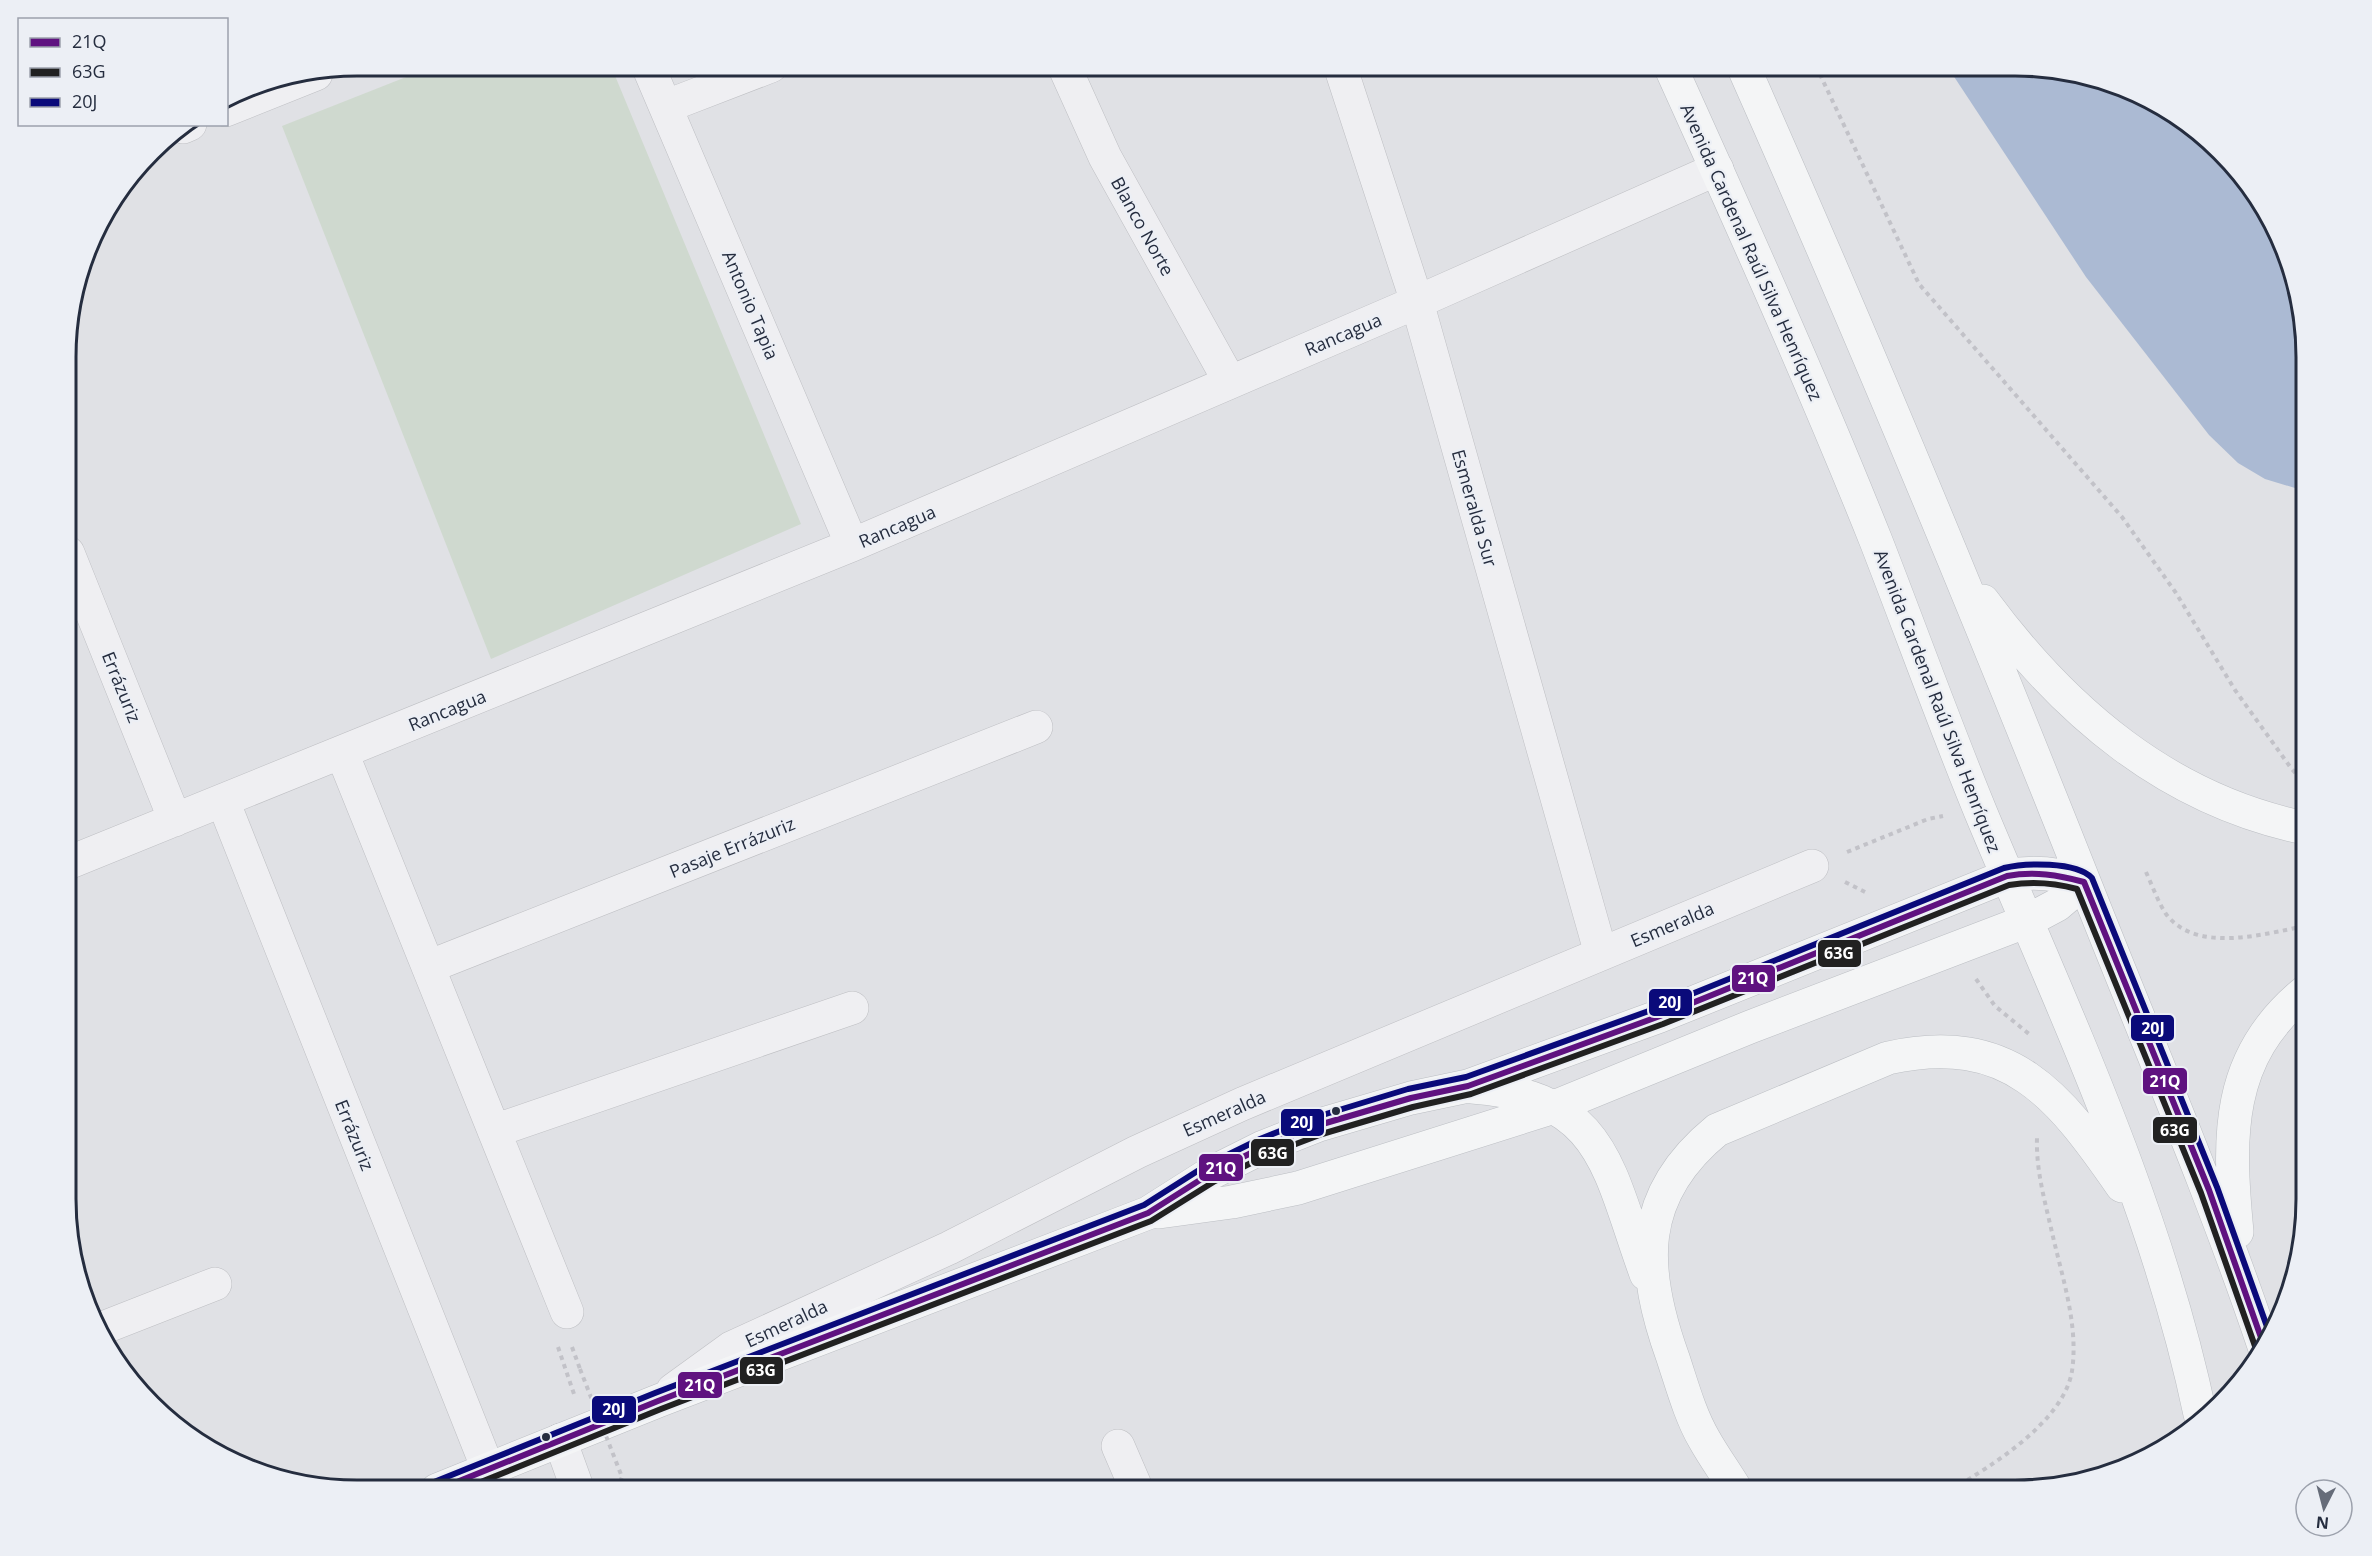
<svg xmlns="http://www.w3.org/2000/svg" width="2372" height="1556" font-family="'Open Sans',sans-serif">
	<rect width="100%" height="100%" fill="#e0e1e5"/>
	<path fill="#cfd9cf" d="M434 66H611L801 524 491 659 282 126Z"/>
	<path fill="#abbad3" d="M1947 66H2015L2108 81 2177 115 2267 212 2305 338V491L2265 479 2238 463 2209 435 2086 277Z"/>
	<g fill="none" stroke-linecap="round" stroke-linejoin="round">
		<g stroke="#bebfc3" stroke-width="34">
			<path id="minor" d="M648 66 852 545
				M1064 66 1105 157 1230 382
				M1340 66 1417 302 1601 954
				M667 106 771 66
				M226 110 316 74
				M183 127 190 124
				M68 553 175 820
				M342 753 567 1312
				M223 801 488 1469
				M68 863 852 545 1417 302 1717 169
				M428 967 1036 727
				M494 1131 852 1008
				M100 1329 215 1284
				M673 1390 731 1348 949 1248 1137 1152 1242 1104 1812 866
				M560 1440 578 1490
				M1118 1446 1137 1490"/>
		</g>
		<g stroke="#bbbec3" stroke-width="34">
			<path id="primary" d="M1670 66C1741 223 1812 381 1876 541 1911 631 1944 723 1981 813 2063 1010 2156 1204 2200 1414
				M1743 66C1865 341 1980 619 2091 899 2150 1048 2213 1195 2264 1346
				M1983 601C2065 712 2168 800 2305 828
				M1472 1087C1605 1097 1607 1167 1646 1274
				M1159 1212 1232 1202 1298 1188 1554 1107 1750 1027 2027 921 2057 905 2084 882
				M2237 1232C2228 1137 2225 1057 2305 992
				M437 1490 658 1401 1148 1213 1211 1173 1263 1147 1319 1125 1411 1098 1468 1086 1660 1016 2007 876C2035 870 2057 874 2084 882
				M1736 1490C1726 1473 1714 1457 1704 1439 1690 1415 1682 1385 1673 1358 1641 1269 1636 1196 1717 1130L1888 1058C2010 1031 2059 1095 2122 1186"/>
		</g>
		<path stroke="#c2c2c8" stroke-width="4" stroke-dasharray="4.5 4.5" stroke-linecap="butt" d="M1816 66 1919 284 2122 517 2176 593 2235 690 2291 768 2305 784
			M1847 852 1928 819 1943 816
			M2146 872C2152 885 2158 902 2166 914 2196 954 2264 934 2305 926
			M1845 882 1865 892
			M1976 979 1995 1006 2029 1034
			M558 1347 574 1394
			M572 1347 580 1369
			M1952 1489C1992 1466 2064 1421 2072 1371 2079 1324 2061 1274 2051 1228 2044 1198 2036 1169 2037 1138
			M616 1490 622 1477"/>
		<use href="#minor" stroke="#efeff2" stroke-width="33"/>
		<use href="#primary" stroke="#f4f5f6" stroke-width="33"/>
		<path stroke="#c2c2c8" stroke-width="4" stroke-dasharray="4.5 4.5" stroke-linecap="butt" d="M580 1369 622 1477"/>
		<g stroke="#eceff5" stroke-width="10">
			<path id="bus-1" d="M437 1490 658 1401 1148 1213 1211 1173 1263 1147 1319 1125 1411 1098 1468 1086 1660 1016 2007 876C2034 871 2058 875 2084 882L2209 1190 2264 1346"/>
		</g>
		<g stroke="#eceff5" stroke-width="10">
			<path id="bus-2" d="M461 1490 661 1409 1151 1221 1215 1181 1267 1155 1322 1134 1413 1107 1471 1094 1663 1024 2009 885C2033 881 2055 883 2077 889L2201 1193 2256 1349"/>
		</g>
		<g stroke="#eceff5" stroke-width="10">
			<path id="bus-3" d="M434 1482 655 1393 1144 1205 1207 1165 1260 1139 1316 1117 1408 1089 1466 1077 1657 1008 2004 868C2024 863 2076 861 2092 878L2217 1187 2270 1335"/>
		</g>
		<use href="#bus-1" stroke="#5f1280" stroke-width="6"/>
		<use href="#bus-2" stroke="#212121" stroke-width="6"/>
		<use href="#bus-3" stroke="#0a0a7a" stroke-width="6"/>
	</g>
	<g fill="#252d3f" stroke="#eceff5" stroke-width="2">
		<circle cx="1336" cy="1111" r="5"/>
		<circle cx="546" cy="1437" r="5"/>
	</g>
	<g text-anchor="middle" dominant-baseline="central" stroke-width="4.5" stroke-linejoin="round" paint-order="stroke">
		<g font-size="18" fill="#252d3f" stroke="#eceff5">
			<text transform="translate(1143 226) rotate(61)">Blanco Norte</text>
			<text transform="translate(1752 252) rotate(66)">Avenida Cardenal Raúl Silva Henríquez</text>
			<text transform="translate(751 305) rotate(67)">Antonio Tapia</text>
			<text transform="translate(1343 334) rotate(-23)">Rancagua</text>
			<text transform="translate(1475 508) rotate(74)">Esmeralda Sur</text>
			<text transform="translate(897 526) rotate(-23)">Rancagua</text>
			<text transform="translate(122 687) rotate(68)">Errázuriz</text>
			<text transform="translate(1938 701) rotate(69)">Avenida Cardenal Raúl Silva Henríquez</text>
			<text transform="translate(447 710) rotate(-22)">Rancagua</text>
			<text transform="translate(732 847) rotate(-22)">Pasaje Errázuriz</text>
			<text transform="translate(1672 924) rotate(-23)">Esmeralda</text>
			<text transform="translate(1224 1113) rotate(-24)">Esmeralda</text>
			<text transform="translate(355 1135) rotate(68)">Errázuriz</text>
			<text transform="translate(786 1323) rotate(-25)">Esmeralda</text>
		</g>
	</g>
	<path d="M0 0H2372V1556H0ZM357 76H2015A281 281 0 0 1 2296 357V1199A281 281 0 0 1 2015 1480H357A281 281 0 0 1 76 1199V357A281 281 0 0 1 357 76Z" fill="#eceff5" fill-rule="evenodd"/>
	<path fill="none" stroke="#252d3f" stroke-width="3" d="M357 76H2015A281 281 0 0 1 2296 357V1199A281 281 0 0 1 2015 1480H357A281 281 0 0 1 76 1199V357A281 281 0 0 1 357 76Z"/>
	<g stroke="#eceff5" stroke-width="2">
		<rect x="1817" y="939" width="45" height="29" rx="6" fill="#212121"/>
		<rect x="1731" y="964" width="45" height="29" rx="6" fill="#5f1280"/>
		<rect x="1648" y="988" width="45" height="29" rx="6" fill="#0a0a7a"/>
		<rect x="2130" y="1014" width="45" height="28" rx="6" fill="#0a0a7a"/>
		<rect x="2142" y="1067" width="46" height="28" rx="6" fill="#5f1280"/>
		<rect x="1280" y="1108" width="45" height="29" rx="6" fill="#0a0a7a"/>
		<rect x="2152" y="1116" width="46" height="28" rx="6" fill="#212121"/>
		<rect x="1250" y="1138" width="45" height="29" rx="6" fill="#212121"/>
		<rect x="1198" y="1153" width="46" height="29" rx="6" fill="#5f1280"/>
		<rect x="739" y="1356" width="45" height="29" rx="6" fill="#212121"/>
		<rect x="677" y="1371" width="46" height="28" rx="6" fill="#5f1280"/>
		<rect x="591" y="1395" width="46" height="29" rx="6" fill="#0a0a7a"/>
	</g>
	<g font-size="16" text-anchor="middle" font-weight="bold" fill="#fff">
		<text x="1839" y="959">63G</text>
		<text x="1753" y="984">21Q</text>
		<text x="1670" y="1008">20J</text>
		<text x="2153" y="1034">20J</text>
		<text x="2165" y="1087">21Q</text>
		<text x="1302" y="1128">20J</text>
		<text x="2175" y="1136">63G</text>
		<text x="1273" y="1159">63G</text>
		<text x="1221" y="1174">21Q</text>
		<text x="761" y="1376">63G</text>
		<text x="700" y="1391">21Q</text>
		<text x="614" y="1415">20J</text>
	</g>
	<rect x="18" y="18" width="210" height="108" fill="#eceff5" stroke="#9ca1ac" stroke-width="1.5"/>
	<rect x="30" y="38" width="30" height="9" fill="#5f1280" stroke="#9ca1ac" stroke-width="1.5"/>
	<text x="72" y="48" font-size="18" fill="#252d3f">21Q</text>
	<rect x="30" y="68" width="30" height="9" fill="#212121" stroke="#9ca1ac" stroke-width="1.5"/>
	<text x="72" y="78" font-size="18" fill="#252d3f">63G</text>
	<rect x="30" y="98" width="30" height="9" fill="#0a0a7a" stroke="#9ca1ac" stroke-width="1.5"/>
	<text x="72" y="108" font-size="18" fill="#252d3f">20J</text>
	<g transform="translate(2324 1508) rotate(186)"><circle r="28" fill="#eceff5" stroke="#9ca1ac" stroke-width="1.5"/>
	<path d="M0-4.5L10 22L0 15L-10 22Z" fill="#666c79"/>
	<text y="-9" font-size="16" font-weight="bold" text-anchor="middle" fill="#252d3f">N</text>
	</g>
</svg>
